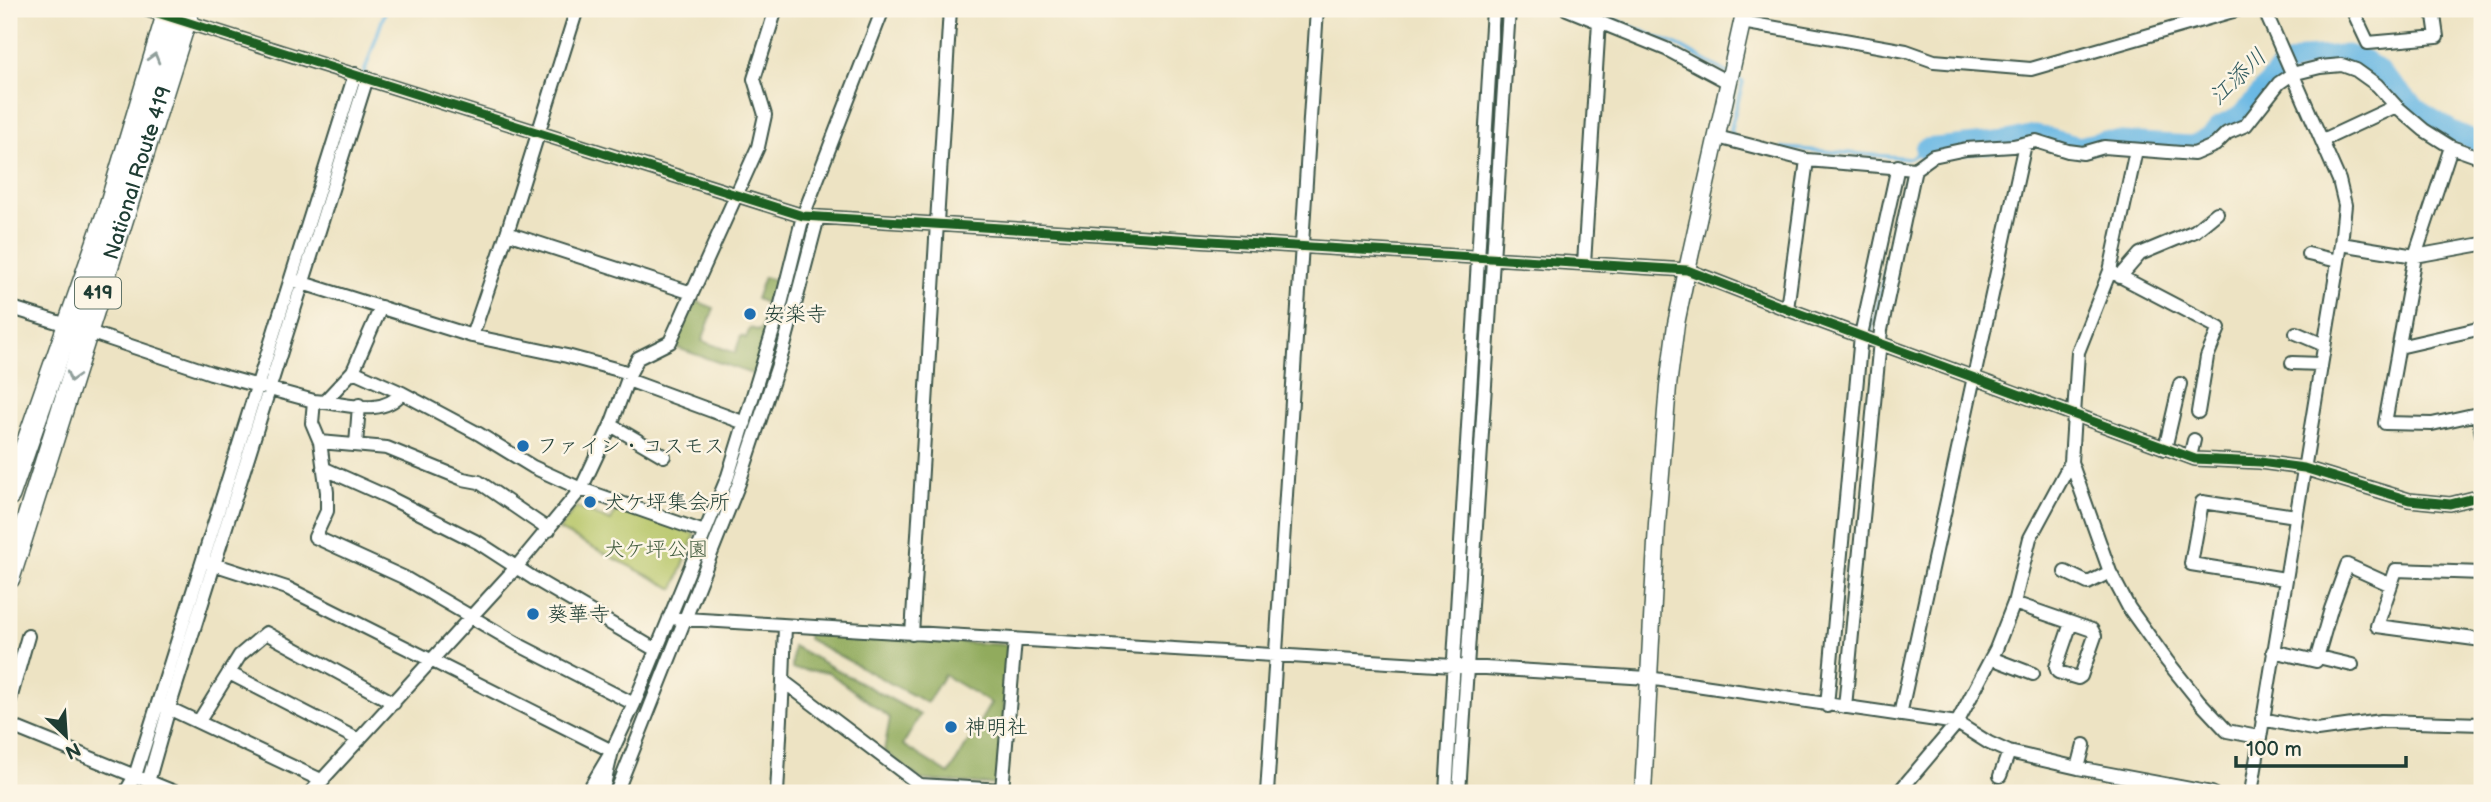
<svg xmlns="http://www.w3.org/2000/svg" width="2491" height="802" font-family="'Balsamiq Sans','Klee One',sans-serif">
	<rect width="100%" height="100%" fill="#fcf5e5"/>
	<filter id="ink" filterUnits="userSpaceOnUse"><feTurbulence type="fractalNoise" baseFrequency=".0143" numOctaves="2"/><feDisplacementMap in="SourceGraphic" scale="14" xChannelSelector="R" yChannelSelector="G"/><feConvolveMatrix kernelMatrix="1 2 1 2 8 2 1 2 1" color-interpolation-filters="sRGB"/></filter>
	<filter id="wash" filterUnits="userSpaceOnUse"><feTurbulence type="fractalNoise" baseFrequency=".00686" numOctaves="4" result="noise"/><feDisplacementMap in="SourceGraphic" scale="28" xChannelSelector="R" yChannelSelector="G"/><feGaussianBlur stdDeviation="1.57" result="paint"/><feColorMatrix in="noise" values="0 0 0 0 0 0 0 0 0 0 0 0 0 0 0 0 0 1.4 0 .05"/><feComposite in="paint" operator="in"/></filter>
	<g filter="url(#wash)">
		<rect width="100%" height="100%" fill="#ede3c3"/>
		<path fill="#b7c669" stroke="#6b824e" stroke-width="2" d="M576 507 611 521 617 507 695 534 674 589 559 530Z"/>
		<path fill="#91ab5d" stroke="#587448" stroke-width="2" d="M764 277 779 281 755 375 674 347 696 301 714 308 702 341 735 353 741 336 746 338 750 328 760 331 770 305 756 299Z
			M808 633 1008 645 999 785 922 780 884 751 890 718 828 672 792 669 793 646 920 715 903 745 949 774 991 703 944 675 927 703 808 639Z"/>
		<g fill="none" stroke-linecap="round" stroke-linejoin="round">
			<path stroke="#69b8e4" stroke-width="3.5" d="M1589 9 1681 47 1727 73
				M1498 35 1499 9
				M363 76 386 9
				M1734 77 1743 82 1730 131 1735 137
				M1783 148 1910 158 1925 149
				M1873 336 1872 328 1906 177
				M1475 419 1484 259
				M153 740 160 717
				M135 793 138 785"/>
			<path stroke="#69b8e4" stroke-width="21" d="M1925 149 2008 141 2035 135 2079 147 2104 141 2192 146 2210 138 2221 126 2242 116 2281 68 2304 58 2347 55 2364 60 2375 68 2419 111 2450 130 2482 144"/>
		</g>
	</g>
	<g filter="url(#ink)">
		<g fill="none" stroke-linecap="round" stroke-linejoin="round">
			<g stroke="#3e5649" stroke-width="16">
				<path id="minor" d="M145 9 803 216 1687 270 1787 309 2195 459 2260 462 2304 468 2409 500 2450 504 2482 496
					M1567 9 1666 49 1728 82
					M2352 9 2368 43 2437 37 2433 9
					M1742 22 1906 51 1934 61 2031 69 2240 9
					M1717 137 1807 160 1915 169 1933 156 1966 149 2013 146 2036 141 2068 151 2083 153 2104 147 2194 154 2215 145 2227 133 2246 125 2279 83 2292 74 2320 67 2342 65 2356 70 2377 85 2396 106
					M2323 140 2396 106 2424 130 2451 147 2482 158
					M2451 147 2415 256 2385 423 2432 424 2482 413
					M2136 150 2110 271 2219 328 2207 357 2198 412
					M507 233 692 293
					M2341 244 2415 256 2482 244
					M2308 254 2338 261
					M1584 264 1599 21
					M2110 271 2078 352 2071 462 2030 538 2014 603 1996 649 1957 723 1989 743 2009 752 2078 768 2212 793
					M2120 277 2140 254 2195 231 2217 213
					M296 281 472 336 567 356 630 373
					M9 307 67 325
					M381 307 353 371 402 393 479 434 533 467 581 489 704 532
					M1787 309 1807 160
					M86 331 211 373 314 401 324 402 353 371
					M2296 333 2324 345
					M472 336 507 233 577 9
					M2399 347 2482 328
					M2292 363 2321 364
					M628 380 745 423
					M314 401 312 423 320 442
					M324 402C352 405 382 416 402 393
					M2478 413 2482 435
					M611 425 664 456
					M356 445 359 405
					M2165 449 2180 384
					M2190 457 2194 440
					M2071 462 2110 572 2129 608 2167 661 2199 701 2227 731 2258 737
					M323 468 388 497 479 543 533 578 656 650
					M549 530 479 482 463 479 387 448 320 442 327 492V511L315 537 403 577 521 646 634 704
					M210 563 287 588 612 751 587 793
					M2065 572 2088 583 2110 572
					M2482 573 2396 570 2377 626 2482 640
					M2285 579 2191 564 2202 502 2296 516
					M2014 603 2092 630 2095 636 2081 676 2078 678 2058 672 2056 667 2071 623
					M669 618 1648 678 1957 723 1898 793
					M785 626 783 681 920 785 919 793
					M912 634 950 9
					M2273 651 2316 661 2331 609 2347 565 2391 585
					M2318 657 2352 665
					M1991 658 2033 674
					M229 673 359 740
					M9 703 28 636
					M162 705 323 781
					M1827 706 1861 335 1898 166
					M1845 707 1881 330 1915 169
					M1900 715 2025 144
					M2262 719 2317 730 2381 721 2482 724
					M199 721 240 655 266 633 394 703
					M9 725 177 793
					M2078 768 2084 745
					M2000 776 2009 752
					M148 782 169 708 367 78
					M920 785 1002 790 1015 640
					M125 793 135 776 158 703 355 74
					M310 793 513 571 581 489 611 425 630 373 638 358 670 342 758 147 765 115 754 79 776 9
					M602 793 612 751 634 704 728 476 780 308 803 216 883 9
					M616 793 739 483 783 350 818 217
					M777 793 783 681
					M1267 793 1317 9
					M1446 793 1493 9
					M1459 793 1509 9
					M2251 793 2341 244 2345 205 2339 180 2264 9"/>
			</g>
			<g stroke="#3e5649" stroke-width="19">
				<path id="tertiary" d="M1643 793 1657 524 1668 386 1676 324 1687 270 1745 9"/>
			</g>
			<g stroke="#3e5649" stroke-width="24">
				<g id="trunk">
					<path d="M9 495 109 209 169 9"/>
					<path id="s1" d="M9 578 189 9"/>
				</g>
			</g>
			<use href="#minor" stroke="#fff" stroke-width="12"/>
			<use href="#tertiary" stroke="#fff" stroke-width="16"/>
			<use href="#trunk" stroke="#fff" stroke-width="21"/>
			<g stroke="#fcf5e5" stroke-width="13">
				<path id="cycleway" d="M145 9 803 216 1687 270 1787 309 2195 459 2260 462 2304 468 2409 500 2450 504 2482 496"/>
			</g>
			<use href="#cycleway" stroke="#1b5e20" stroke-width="9"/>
		</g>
		<defs><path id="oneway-chevron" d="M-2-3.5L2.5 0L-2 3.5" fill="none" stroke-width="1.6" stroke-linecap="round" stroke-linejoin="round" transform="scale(1.75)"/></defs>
		<g stroke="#8f9e9a">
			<use href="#oneway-chevron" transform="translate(154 58) rotate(-74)"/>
			<use href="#oneway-chevron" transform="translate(72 377) rotate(107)"/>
		</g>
	</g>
	<g fill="#1f6fb2" stroke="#fcf5e5" stroke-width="2.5">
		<circle cx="750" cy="314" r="7"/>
		<circle cx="523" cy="446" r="7"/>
		<circle cx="590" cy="502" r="7"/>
		<circle cx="533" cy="614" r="7"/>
		<circle cx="951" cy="727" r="7"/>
	</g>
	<g text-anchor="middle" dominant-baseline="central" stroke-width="5" stroke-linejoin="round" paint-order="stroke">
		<rect fill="#fcf5e5" stroke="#617469" stroke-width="2" x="75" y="277.5" width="46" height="31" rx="5"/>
		<g font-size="19" font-weight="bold" fill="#1f3d34">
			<text x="98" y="293">419</text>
		</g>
		<g font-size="21" fill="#1f3d34" stroke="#fcf5e5">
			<text stroke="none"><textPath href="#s1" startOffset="425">National Route 419</textPath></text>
		</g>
		<g font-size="21" fill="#1f3d34" stroke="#fcf5e5" text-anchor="start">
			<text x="764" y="314">安楽寺</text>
			<text x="537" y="446">ファイン・コスモス</text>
			<text x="604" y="502">犬ケ坪集会所</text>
			<text x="547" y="614">葵華寺</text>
			<text x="965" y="727">神明社</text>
		</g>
		<g font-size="21" fill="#455f41" stroke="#fcf5e5">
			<text x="656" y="549">犬ケ坪公園</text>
		</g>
		<g font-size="23" font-style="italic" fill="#325c60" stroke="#fcf5e5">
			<text transform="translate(2238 77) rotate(-44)">江添川</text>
		</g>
	</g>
	<rect width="2491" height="802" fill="none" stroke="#fcf5e5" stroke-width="35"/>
	<g transform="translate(66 736) rotate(155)" stroke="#fcf5e5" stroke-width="5" paint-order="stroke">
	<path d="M0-5L12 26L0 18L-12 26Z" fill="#1f3d34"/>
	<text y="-10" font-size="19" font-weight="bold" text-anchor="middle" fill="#1f3d34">N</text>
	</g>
	<path d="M2236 756v10h170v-10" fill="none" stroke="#1f3d34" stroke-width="3.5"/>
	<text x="2246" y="756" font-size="21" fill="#1f3d34" stroke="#fcf5e5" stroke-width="5" paint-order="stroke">100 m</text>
</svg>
